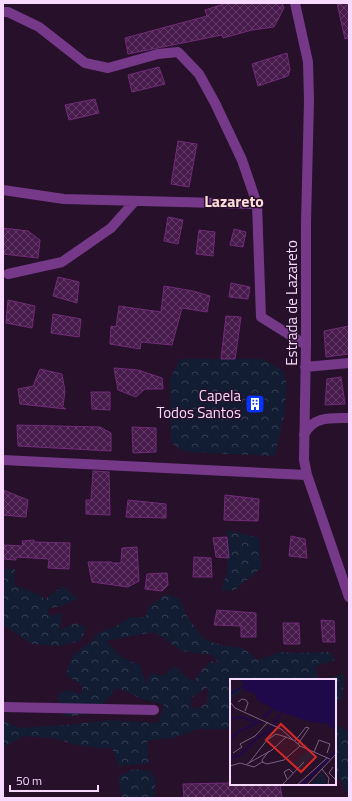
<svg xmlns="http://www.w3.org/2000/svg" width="352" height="801" font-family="'Titillium Web',sans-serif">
	<defs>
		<pattern id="forest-crowns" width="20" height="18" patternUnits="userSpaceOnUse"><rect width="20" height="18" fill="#121d34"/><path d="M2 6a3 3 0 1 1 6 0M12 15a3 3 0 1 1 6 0" fill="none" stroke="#353d52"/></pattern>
		<pattern id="building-cross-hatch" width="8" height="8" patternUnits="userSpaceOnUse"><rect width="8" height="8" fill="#471b4b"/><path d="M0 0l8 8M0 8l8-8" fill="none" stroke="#623c66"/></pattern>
	</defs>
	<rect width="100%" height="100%" fill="#27102a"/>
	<path fill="url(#forest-crowns)" fill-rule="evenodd" d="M180 359H263L283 371 287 384 284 416 275 456 186 452 171 443 170 379Z
		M227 530 259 538 261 568 235 590 221 591C230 568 229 554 227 530Z
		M3 569H15L14 585 38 594 45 599 63 586 77 599 64 605 47 609 50 616 62 613 60 630 75 623 86 627 81 641 58 646 32 644 3 625Z
		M165 594 179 598 188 618 205 640 225 646 243 648 258 660 279 652 299 653 330 652 335 660 315 667 319 680 344 674 342 699 335 704V680H231V729H199L176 737 147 741 149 763 119 766 112 748H99L72 744 54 738 23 736 7 746H3V719L18 728 66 725 109 720 158 723 164 705 142 699 117 688 103 704 87 714 66 717 59 703 58 694 68 690 81 694 83 686 66 675 72 656 92 641 98 633 116 626 131 617H146L148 608ZM154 632 182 651 213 655 219 664 211 661 200 672 193 682 175 666 163 676 152 673 145 683 140 665 123 658 106 641ZM208 687 207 703 196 709 191 707V698Z
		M335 724 349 732V797L342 782 335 775Z
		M134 769 150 771 155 779V798H122L118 777Z"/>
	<path fill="url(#building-cross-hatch)" stroke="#712c78" d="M227 3H282L284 8 274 27 252 30 223 38 222 35 128 54 125 38 207 16 205 10Z
		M337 3H349V38L345 39Z
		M287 53 290 70 288 76 258 86 252 64Z
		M159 67 165 84 132 92 128 75Z
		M95 99 99 113 69 120 65 105Z
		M178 141 197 144 189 187 171 184Z
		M168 217 183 220 178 244 164 241Z
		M3 228 28 231 40 240 38 258 3 254Z
		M234 229 246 232 243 247 230 245Z
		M199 230 215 232 213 256 196 254Z
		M58 277 79 282 77 303 53 296Z
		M231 283 250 287 248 299 229 297Z
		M164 286 193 291 210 296 207 312 182 308 172 345 141 342 140 349 110 344 111 326 116 327 119 306 161 312Z
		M8 300 35 306 32 328 6 323Z
		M53 314 81 319 79 337 51 333Z
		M226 316 241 317 235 359H221Z
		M349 326V354L326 357 324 331Z
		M114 368 138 370 162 378 163 389H145L136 397 118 390Z
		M40 369 62 374 65 391 63 406H61L66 409 20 404 18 389 33 386Z
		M341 377 345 404 325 405 327 379Z
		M91 392H110V410L92 409Z
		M17 425 100 427 111 433V451L18 446Z
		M132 427 156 428V452L133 453Z
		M93 471 109 472 110 515 86 514V500H91Z
		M3 490 28 500 26 517 3 515Z
		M225 495 259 499 258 521 224 520Z
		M128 500 166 504V518L126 517Z
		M291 536 305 539 307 558 289 556Z
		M227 537 229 558 216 557 213 538Z
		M34 540V542L70 543 69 569 48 568 49 559 16 557V560L3 559V545L23 546 22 541Z
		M137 547 139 581 128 587 92 582 88 562H112V563H121L122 548Z
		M194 557 211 558 212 577H193Z
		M167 573 168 585 162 591 145 589 147 574Z
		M217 610 256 613V637H241V626L214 625Z
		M321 620 334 621 335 642H323Z
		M283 623H299L300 644H284Z
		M231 783 280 784 282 798H184L183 784Z"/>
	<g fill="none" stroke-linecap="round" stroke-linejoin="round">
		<path stroke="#76398a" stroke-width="10" d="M295 3 308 62 309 101 306 222V345L304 460 307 475 349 597
			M3 12H8L39 27 85 63 108 68 158 54 178 52 199 74 215 103 242 160 257 204
			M3 190 64 199 257 204 261 317 306 345
			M8 274 62 262 111 228 135 201
			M305 367 349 363
			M304 435C313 416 330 418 349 418
			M3 460 307 475
			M3 707 154 710"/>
	</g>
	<defs>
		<g id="building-square" transform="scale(1)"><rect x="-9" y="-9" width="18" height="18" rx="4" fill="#0534ff" stroke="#27102a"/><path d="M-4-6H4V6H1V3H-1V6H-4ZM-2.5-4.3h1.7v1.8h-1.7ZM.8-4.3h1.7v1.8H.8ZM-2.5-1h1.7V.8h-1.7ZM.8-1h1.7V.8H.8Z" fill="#fff"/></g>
	</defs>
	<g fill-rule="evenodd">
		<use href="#building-square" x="255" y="404"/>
	</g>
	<g text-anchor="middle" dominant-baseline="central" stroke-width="3" stroke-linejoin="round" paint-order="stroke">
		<g font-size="15" fill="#f8d9ff" stroke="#27102a">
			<text transform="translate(291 303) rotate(-90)">Estrada de Lazareto</text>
		</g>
		<g font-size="15" fill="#f8d9ff" stroke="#27102a" text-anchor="end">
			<text x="241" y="395">Capela<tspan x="241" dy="17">Todos Santos</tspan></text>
		</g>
		<g font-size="16" font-weight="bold" fill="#ffdddb" stroke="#27102a">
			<text x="234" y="201">Lazareto</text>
		</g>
	</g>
	<g transform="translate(230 679)">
		<rect width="106" height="106" fill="#27102a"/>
		<path d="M11 7 12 11 0 22V12Z" fill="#121d34"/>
		<path d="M78 73 93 80 81 78 75 84 81 90 74 86 65 94 70 85 57 87 64 82 68 83 69 78ZM92 93 97 106H81Z" fill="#121d34"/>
		<path d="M11 0H106V50L100 49 99 45 81 43 48 32 29 22 24 14 16 12Z" fill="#1f094a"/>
		<path fill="none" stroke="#1f094a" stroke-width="2" d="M0 15 14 7M33 39 43 30M0 40 12 38 28 44M0 60 8 53 31 42M0 79 10 76 25 61 40 51 51 34M72 106 106 72"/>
		<path fill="none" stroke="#7b607f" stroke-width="1" d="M0 23 5 29 51 50 70 67 100 80M8 23 12 20 16 21 18 24 15 32M65 62 76 48 79 49 68 65M84 73 89 61 100 65 97 74M3 74 12 68 10 65 25 57 38 43M33 83 32 81 39 72M19 84 37 61 46 55 56 58M17 85 42 71 56 58 63 61M0 87 10 84 24 88 32 83 37 85 54 81 70 67M103 88 99 94 106 101M92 90 99 99 98 106M57 100 54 93 59 90 63 94M52 106 74 83M67 106 97 79M77 106 106 75"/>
		<path fill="#d62828" fill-opacity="0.15" stroke="#d62828" stroke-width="2" d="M51 45 86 78 71 93 36 61Z"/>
		<rect width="106" height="106" fill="none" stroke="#f8d9ff" stroke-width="2"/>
	</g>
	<rect width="352" height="801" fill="none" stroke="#f8d9ff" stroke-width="8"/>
	<path d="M10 785v6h88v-6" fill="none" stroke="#f8d9ff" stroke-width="2"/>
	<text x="16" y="785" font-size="12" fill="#f8d9ff" stroke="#27102a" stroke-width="3" paint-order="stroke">50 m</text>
</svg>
